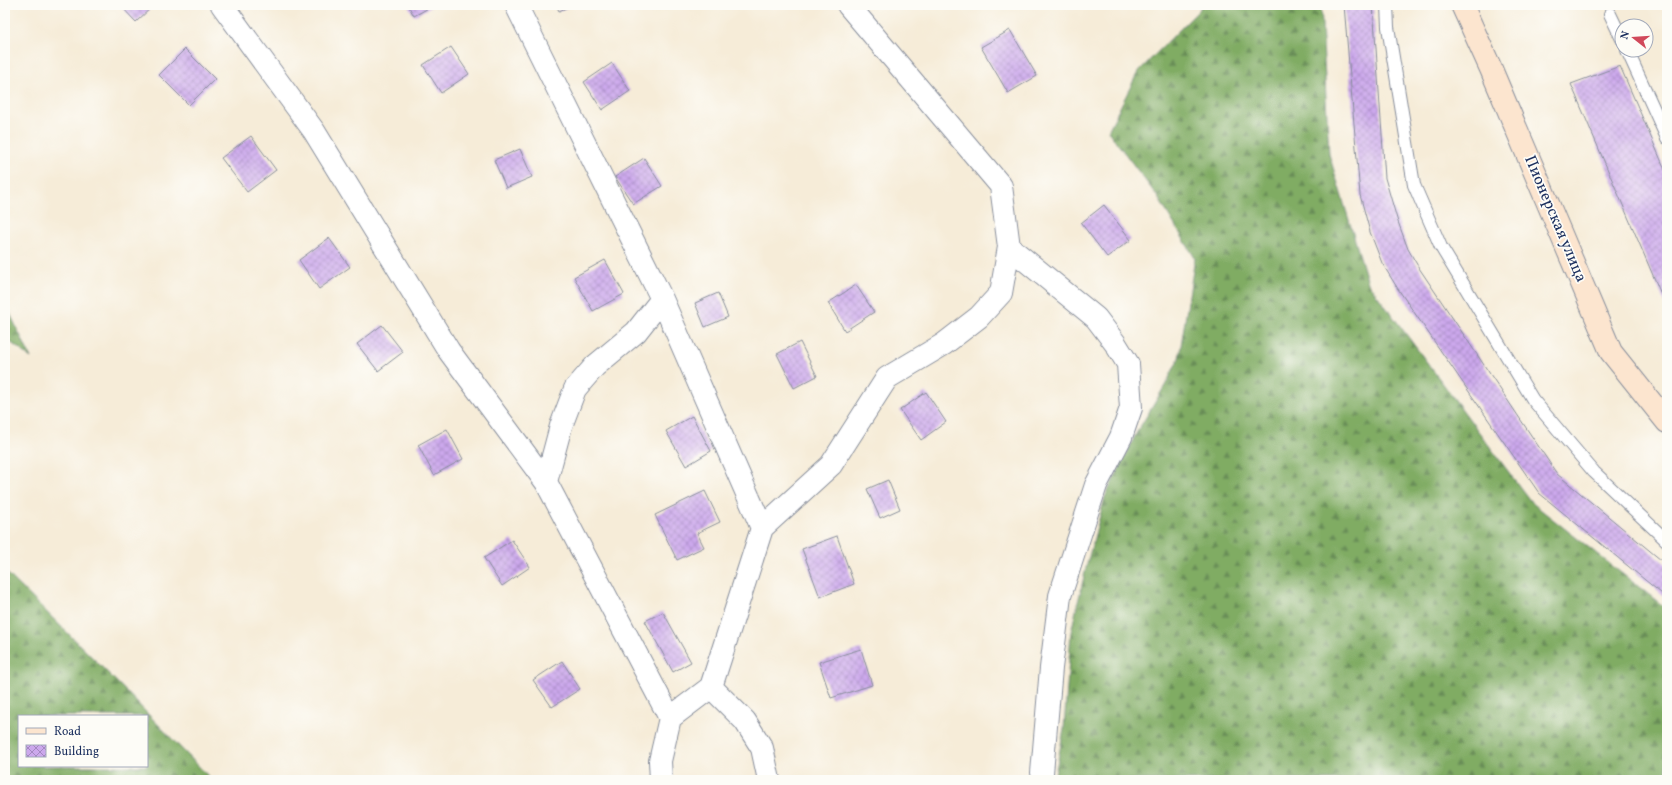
<svg xmlns="http://www.w3.org/2000/svg" width="1672" height="785" font-family="Vollkorn,serif">
	<defs>
		<pattern id="forest-firs" width="22" height="20" patternUnits="userSpaceOnUse"><rect width="22" height="20" fill="#80ac64"/><path d="M5 1l3.5 6h-7zM16 11l3.5 6h-7z" fill="#688c56"/></pattern>
		<pattern id="building-cross-hatch" width="8" height="8" patternUnits="userSpaceOnUse"><rect width="8" height="8" fill="#cca8ec"/><path d="M0 0l8 8M0 8l8-8" fill="none" stroke="#a589c2"/></pattern>
	</defs>
	<rect width="100%" height="100%" fill="#fdfcf7"/>
	<filter id="ink" filterUnits="userSpaceOnUse"><feTurbulence type="fractalNoise" baseFrequency=".025" numOctaves="2"/><feDisplacementMap in="SourceGraphic" scale="8" xChannelSelector="R" yChannelSelector="G"/><feConvolveMatrix kernelMatrix="1 2 1 2 8 2 1 2 1" color-interpolation-filters="sRGB"/></filter>
	<filter id="wash" filterUnits="userSpaceOnUse"><feTurbulence type="fractalNoise" baseFrequency=".012" numOctaves="4" result="noise"/><feDisplacementMap in="SourceGraphic" scale="16" xChannelSelector="R" yChannelSelector="G"/><feGaussianBlur stdDeviation="0.9" result="paint"/><feColorMatrix in="noise" values="0 0 0 0 0 0 0 0 0 0 0 0 0 0 0 0 0 1.4 0 .05"/><feComposite in="paint" operator="in"/></filter>
	<g filter="url(#wash)">
		<rect width="100%" height="100%" fill="#f6ecd8"/>
		<path fill="url(#forest-firs)" stroke="#4e6e61" fill-rule="evenodd" d="M1201 5H1321L1329 154 1368 283 1531 502 1667 609V780H1054L1064 729 1071 632 1086 568 1105 497 1137 432 1166 384 1179 358 1195 258 1157 196 1108 131 1138 72 1200 9Z
			M5 303 31 358 5 338Z
			M5 571 110 675 212 780H5ZM19 716H147V766H19Z"/>
		<g id="blocks">
			<path fill="url(#building-cross-hatch)" d="M120 5H154L136 22Z
				M408 5H434L414 16Z
				M556 5H573L559 11Z
				M1344 5H1373L1385 178 1397 219 1408 249 1419 268 1557 474 1667 565V598L1539 493 1398 289 1382 263 1370 232 1360 195Z
				M1010 30 1037 76 1008 93 981 47Z
				M451 47 469 74 441 93 423 65Z
				M185 49 215 79 189 105 159 75Z
				M612 63 630 91 602 110 584 82Z
				M1620 66 1667 174V308L1571 84Z
				M251 136 276 170 247 192 221 158Z
				M520 149 532 177 506 188 494 160Z
				M644 158 662 186 633 204 615 177Z
				M1104 205 1131 240 1107 257 1081 223Z
				M329 238 350 267 319 289 299 260Z
				M605 260 624 294 593 311 574 277Z
				M856 285 874 312 845 331 828 303Z
				M718 293 728 317 705 327 695 303Z
				M382 325 403 352 378 371 357 344Z
				M800 342 817 376 794 388 777 354Z
				M926 392 946 422 921 440 900 410Z
				M692 416 711 451 686 466 666 431Z
				M447 429 463 459 434 475 418 445Z
				M888 480 900 509 880 518 867 489Z
				M705 491 720 522 697 533 704 547 677 560 655 515Z
				M837 536 854 584 820 597 802 549Z
				M512 540 530 567 502 586 484 558Z
				M663 612 691 662 673 672 645 621Z
				M861 649 872 685 831 698 819 662Z
				M562 661 580 689 552 707 533 680Z"/>
		</g>
	</g>
	<g filter="url(#ink)">
		<use href="#blocks" fill-opacity="0" stroke="#888e9b" stroke-width="1"/>
		<g fill="none" stroke-linecap="round" stroke-linejoin="round">
			<g stroke="#888e9b" stroke-width="14">
				<path id="lane" d="M1387 5 1388 27 1414 185 1441 247 1533 400 1594 472 1667 541
					M1610 14 1622 39
					M1627 50 1667 138"/>
			</g>
			<g stroke="#888e9b" stroke-width="24">
				<path id="street" d="M222 5 314 131 449 351 546 482 670 718
					M516 5 662 299 762 528
					M848 5 1001 186 1009 247 1096 318 1115 343 1128 364 1131 408 1121 437 1096 485 1060 596 1051 668 1042 773
					M546 482 561 426 575 389 595 366 636 332 662 299
					M661 780 660 761 670 718 711 687
					M769 780 762 748 745 721 711 687 762 528 831 465 887 378 944 344 979 317 1001 293 1009 247"/>
			</g>
			<g stroke="#888e9b" stroke-width="24">
				<path id="secondary" d="M1462 5 1491 69 1611 352 1667 422"/>
			</g>
			<use href="#lane" stroke="#fff" stroke-width="12"/>
			<use href="#street" stroke="#fff" stroke-width="22"/>
			<use href="#secondary" stroke="#fce5cf" stroke-width="22"/>
		</g>
	</g>
	<g text-anchor="middle" dominant-baseline="central" stroke-width="3.5" stroke-linejoin="round" paint-order="stroke">
		<g font-size="16" fill="#1b2f5e" stroke="#fdfcf7">
			<text transform="translate(1555 219) rotate(67)">Пионерская улица</text>
		</g>
	</g>
	<rect width="1672" height="785" fill="none" stroke="#fdfcf7" stroke-width="20"/>
	<rect x="18" y="715" width="130" height="52" fill="#fdfcf7" stroke="#a3aaba"/>
	<rect x="26" y="728" width="20" height="6" fill="#fce5cf" stroke="#a3aaba"/>
	<text x="54" y="735" font-size="12" fill="#1b2f5e">Road</text>
	<rect x="26" y="745" width="20" height="12" fill="url(#building-cross-hatch)" stroke="#a3aaba"/>
	<text x="54" y="755" font-size="12" fill="#1b2f5e">Building</text>
	<g transform="translate(1634 38) rotate(287)"><circle r="19" fill="#fdfcf7" stroke="#a3aaba"/>
	<path d="M0-3L7 15L0 10L-7 15Z" fill="#d1495b"/>
	<text y="-6" font-size="11" font-weight="bold" text-anchor="middle" fill="#1b2f5e">N</text>
	</g>
</svg>
